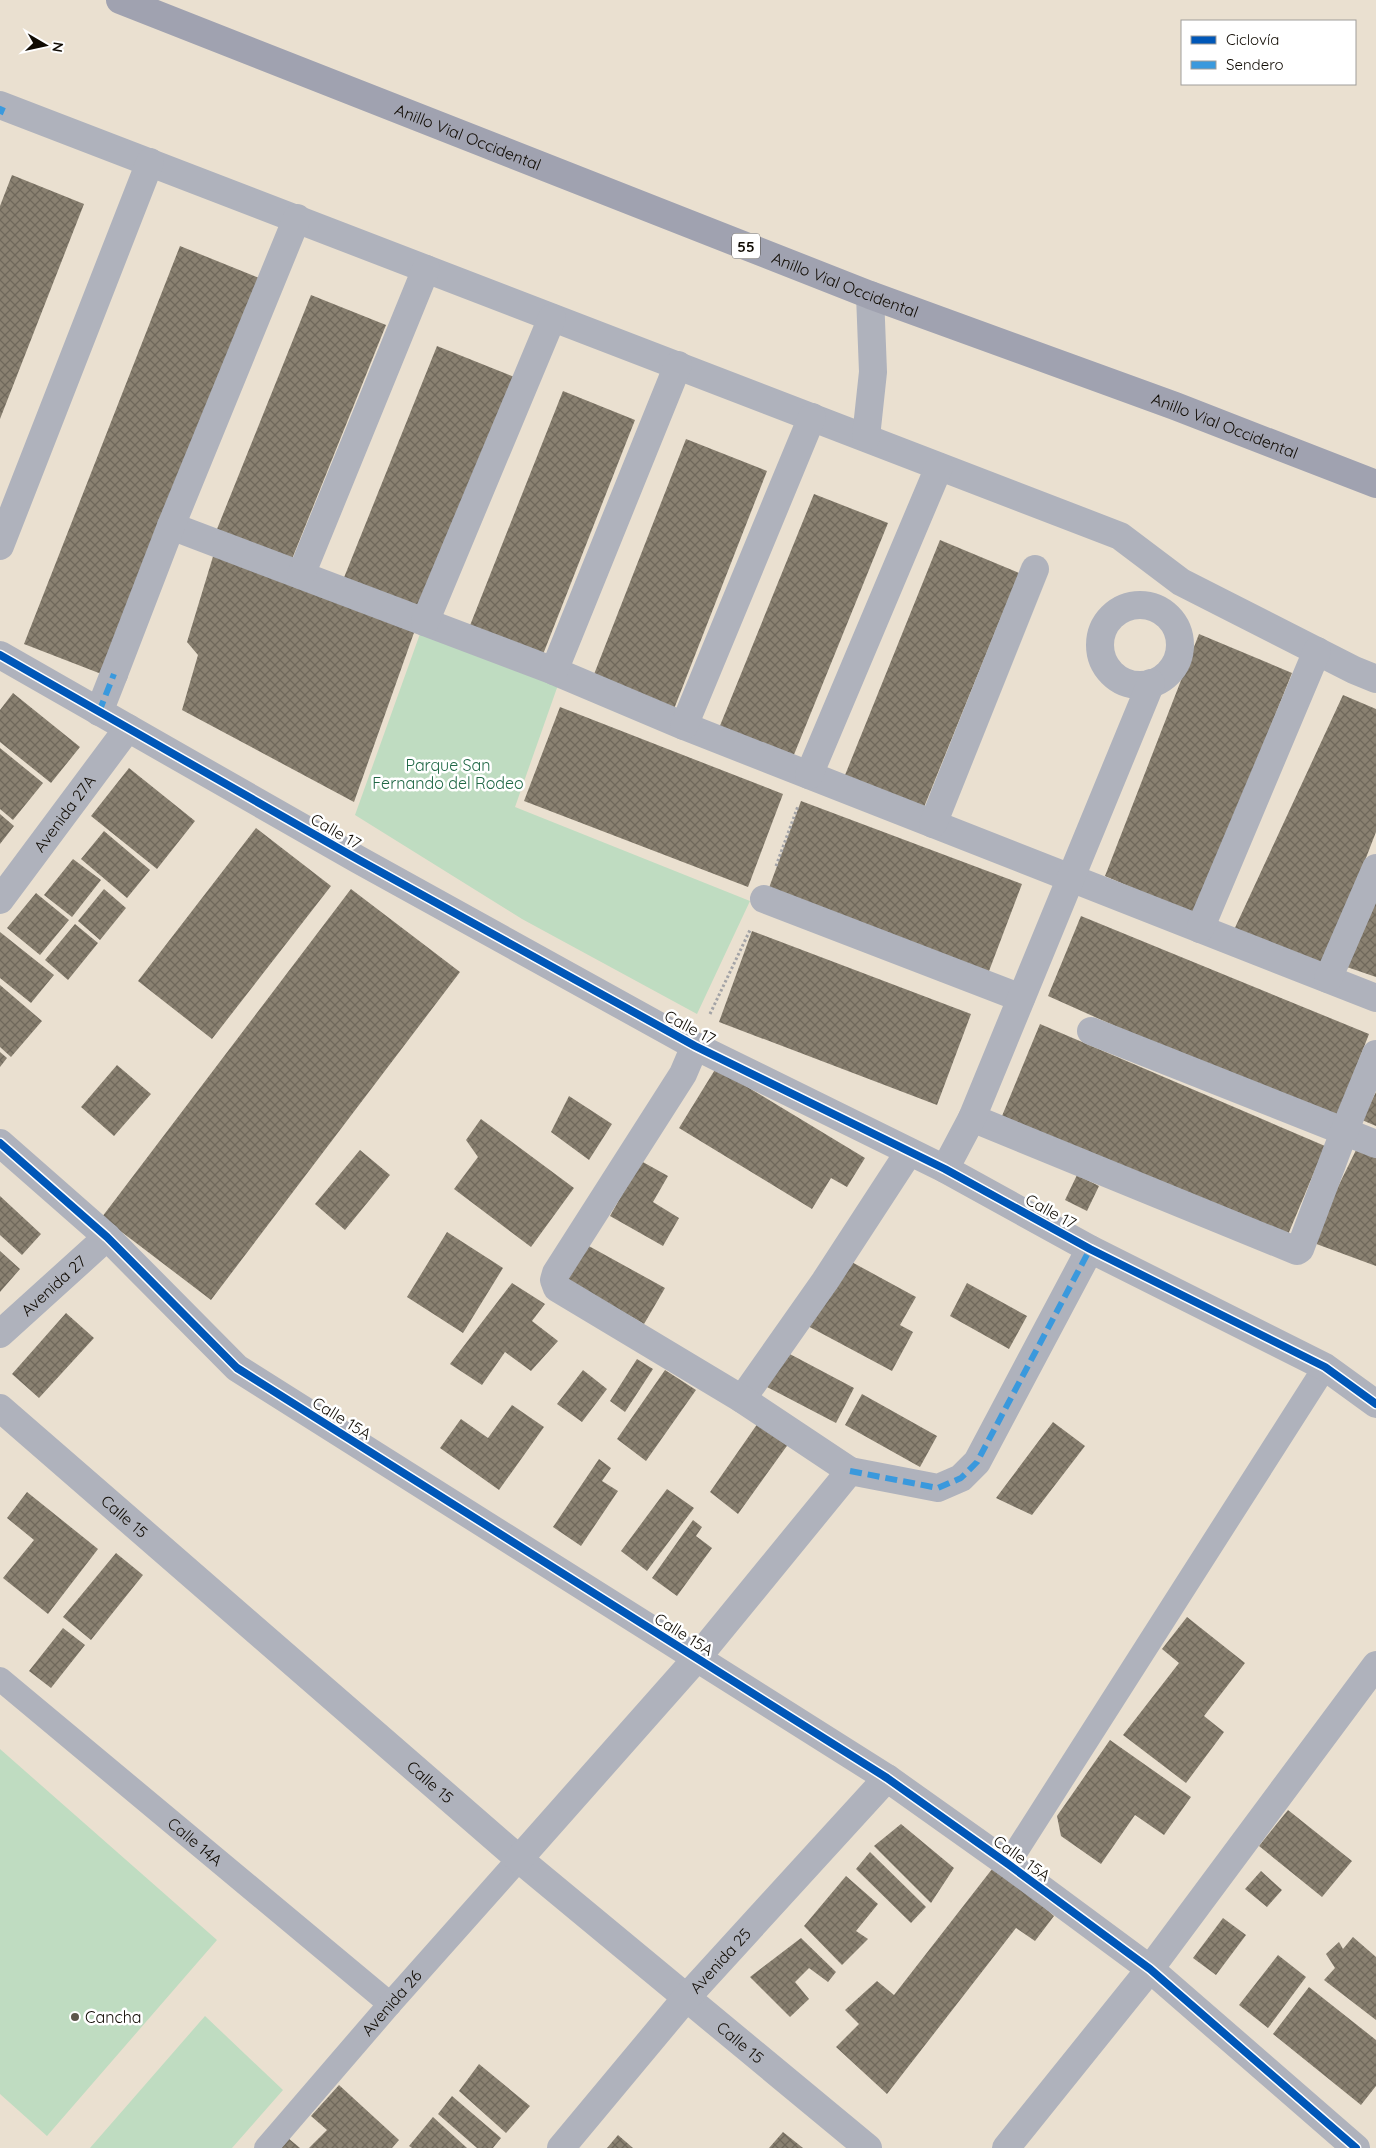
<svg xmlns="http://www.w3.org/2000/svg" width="1376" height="2148" font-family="Quicksand,sans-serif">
	<defs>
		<pattern id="building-cross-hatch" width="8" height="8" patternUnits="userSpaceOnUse" patternTransform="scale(1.25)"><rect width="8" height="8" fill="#8a8171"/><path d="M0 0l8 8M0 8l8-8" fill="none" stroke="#6f685b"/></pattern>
	</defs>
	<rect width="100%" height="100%" fill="#eae0d0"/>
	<path fill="#bfdcc1" d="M421 631 558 685 515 807 750 901 697 1014 522 919 355 815Z
		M0 1749 217 1940 47 2136 0 2094Z
		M205 2016 283 2090 232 2148H90Z"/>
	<path fill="url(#building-cross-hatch)" d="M12 175 84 204 0 419V206Z
		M180 246 259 278 104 675 24 644Z
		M311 295 386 325 288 569 213 539Z
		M437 346 517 378 421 617 341 585Z
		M563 391 635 420 540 662 467 633Z
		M686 439 767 471 672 714 591 682Z
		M814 494 888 523 791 762 717 733Z
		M940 540 1019 573 922 812 843 780Z
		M215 550 416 627 354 802 182 710 198 655 187 642Z
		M1199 634 1292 673 1195 915 1105 876Z
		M13 693 80 747 51 783 0 742V710Z
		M1343 695 1376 709V832L1323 969 1233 932Z
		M560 707 783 794 748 887 524 801Z
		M0 748 43 783 13 820 0 809Z
		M129 768 195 821 157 869 91 816Z
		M801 801 1022 884 986 979 766 896Z
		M0 814 14 826 0 844Z
		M256 828 331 886 212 1039 138 981Z
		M104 831 150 870 127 898 81 859Z
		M73 859 101 880 72 917 44 895Z
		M104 889 126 908 100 940 78 921Z
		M351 889 460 972 211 1300 102 1217Z
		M36 893 69 920 40 955 7 928Z
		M1376 893V977L1344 966Z
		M1081 916 1369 1034 1334 1124 1048 996Z
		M75 924 98 943 68 980 45 960Z
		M752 931 971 1014 937 1105 719 1022Z
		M0 932 54 975 31 1003 0 978Z
		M0 985 42 1021 11 1057 0 1047Z
		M1040 1024 1325 1146 1287 1237 1002 1116Z
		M0 1052 7 1058 0 1067Z
		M117 1065 151 1094 114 1136 81 1107Z
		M716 1068 865 1158 847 1187 831 1178 812 1209 679 1128Z
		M1376 1092V1126L1362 1120Z
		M569 1096 612 1124 589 1160 551 1132Z
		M481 1119 574 1188 531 1247 454 1189 478 1157 466 1140Z
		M360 1150 390 1175 345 1230 315 1204Z
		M1356 1150 1376 1158V1266L1311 1242Z
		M641 1161 668 1176 653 1202 679 1218 663 1246 610 1216Z
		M1077 1175 1099 1186 1087 1211 1065 1200Z
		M0 1196 41 1234 22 1255 0 1235Z
		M447 1232 503 1268 463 1333 407 1297Z
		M587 1245 665 1288 644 1324 567 1280Z
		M0 1251 20 1269 0 1292Z
		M848 1260 916 1297 900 1325 913 1332 892 1371 804 1324Z
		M512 1283 545 1304 532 1321 558 1341 531 1371 505 1352 482 1385 450 1364Z
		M967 1283 1027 1316 1009 1349 950 1316Z
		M66 1313 94 1338 39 1398 12 1374Z
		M786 1352 854 1388 836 1423 767 1387Z
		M637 1359 653 1369 625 1412 610 1401Z
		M583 1370 607 1389 582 1422 557 1404Z
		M665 1370 696 1390 646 1461 617 1439Z
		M862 1394 937 1436 920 1467 845 1425Z
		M512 1405 544 1427 499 1490 440 1448 461 1419 488 1438Z
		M1053 1422 1085 1446 1032 1515 996 1498Z
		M758 1423 789 1443 738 1514 710 1492Z
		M599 1459 611 1468 602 1481 618 1491 581 1546 553 1527Z
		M667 1489 694 1508 647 1571 621 1551Z
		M27 1492 98 1549 48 1614 3 1578 34 1540 7 1518Z
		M693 1520 702 1527 696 1536 712 1548 677 1596 652 1578Z
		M116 1553 143 1575 91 1640 63 1617Z
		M1187 1617 1245 1663 1204 1716 1224 1732 1186 1783 1123 1735 1179 1663 1162 1649Z
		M63 1628 85 1645 51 1688 29 1671Z
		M1110 1740 1191 1797 1164 1835 1135 1815 1101 1864 1061 1836 1057 1816Z
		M1288 1810 1352 1861 1322 1897 1259 1846Z
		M901 1824 954 1868 931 1903 874 1846Z
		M870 1852 926 1907 911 1923 856 1869Z
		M996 1864 1054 1916 1035 1941 1016 1928 887 2094 836 2047 859 2024 845 2010 877 1981 894 1995Z
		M1261 1871 1282 1890 1267 1907 1245 1889Z
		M846 1876 878 1904 856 1931 868 1939 842 1965 804 1926Z
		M1223 1918 1246 1935 1216 1975 1193 1958Z
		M1353 1937 1376 1957V2020L1324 1980 1335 1968 1326 1954 1339 1942 1343 1949Z
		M801 1938 836 1972 828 1982 809 1968 795 1982 809 1999 790 2017 750 1977Z
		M1278 1955 1306 1977 1268 2028 1239 2005Z
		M1309 1987 1376 2040V2086L1361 2105 1273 2034Z
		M479 2064 530 2106 506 2133 459 2091Z
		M339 2085 399 2140 392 2148H309L327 2130 311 2116Z
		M452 2096 501 2138 493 2148H477L438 2114Z
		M433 2117 467 2148H412L409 2146Z
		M783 2132 803 2148H769Z
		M618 2135 633 2148H607Z
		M288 2138 300 2148H279Z"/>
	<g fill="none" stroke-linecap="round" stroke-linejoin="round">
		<path stroke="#a3a3a6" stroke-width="3" stroke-dasharray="2.5 2.5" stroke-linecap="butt" d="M776 866 798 806
			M710 1014 750 930"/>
		<g stroke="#afb2bc" stroke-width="24">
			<path id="s1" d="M0 1679 390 2004"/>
			<path d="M1008 1864 1325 1367"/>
			<path id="s2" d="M266 2148 390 2004 519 1859"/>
		</g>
		<path stroke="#afb2bc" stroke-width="28" d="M99 712 114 674
			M850 1471 938 1488 961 1478 977 1462 1090 1249"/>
		<g stroke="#afb2bc" stroke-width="28">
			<path d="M0 105 1120 536 1181 582 1354 670 1376 679"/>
			<path d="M866 437 873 372 870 295"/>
			<path d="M171 526 554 671 684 726 1376 998"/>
			<path d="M0 546 150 162"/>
			<path d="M301 575 426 269"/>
			<circle cx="1140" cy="645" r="40"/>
			<path d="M425 622 552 318"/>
			<path d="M0 655 359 860 695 1046 945 1169 1090 1249 1325 1367 1376 1404"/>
			<path d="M554 671 678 365"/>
			<path d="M114 674 171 526 297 218"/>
			<path d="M684 726 812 417"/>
			<path d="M809 775 939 467"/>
			<path d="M933 824 1035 569"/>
			<path d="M764 899 1021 998"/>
			<path id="s3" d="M0 900 128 728"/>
			<path d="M1200 929 1317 651"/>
			<path d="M1328 979 1376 868"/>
			<path d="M1091 1031 1376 1144"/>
			<path d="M972 1118 1297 1251 1300 1249 1344 1132 1376 1054"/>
			<path d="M0 1143 107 1237 237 1368 887 1778 1008 1864 1150 1969 1356 2148"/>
			<path d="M945 1169 972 1118 1151 683"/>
			<path id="s4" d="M0 1334 107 1237"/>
			<path d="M742 1399 825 1281 909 1152"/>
			<path id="s5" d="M0 1408 519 1859 868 2148"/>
			<path d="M519 1859 697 1658 850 1471 742 1399 557 1288 554 1280 556 1273 683 1074 695 1046"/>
			<path id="s6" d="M561 2148 686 1998 887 1778"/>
			<path d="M1006 2148 1150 1969 1376 1665"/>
		</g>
		<path stroke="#a0a2b0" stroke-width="28" id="s7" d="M120 0 870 295 1175 406 1376 484"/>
		<path stroke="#3a99dd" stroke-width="6" stroke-dasharray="12 6" stroke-linecap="butt" d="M0 114 3 107
			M99 712 114 674
			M850 1471 938 1488 961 1478 977 1462 1090 1249"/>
		<g stroke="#fff" stroke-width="11">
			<path id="cycleway" d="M0 655 359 860 695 1046 945 1169 1090 1249 1325 1367 1376 1404
				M0 1143 107 1237 237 1368 887 1778 1008 1864 1150 1969 1356 2148"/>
		</g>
		<use href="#cycleway" stroke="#0057b8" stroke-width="8"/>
	</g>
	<circle fill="#5c564b" stroke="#fff" stroke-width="2" cx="75" cy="2017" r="5"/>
	<g text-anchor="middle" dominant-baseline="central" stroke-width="5" stroke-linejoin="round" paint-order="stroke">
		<rect fill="#fff" stroke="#58544f" stroke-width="1" x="732" y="233.5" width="28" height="25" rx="4"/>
		<g font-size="15" font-weight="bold" fill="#100b03">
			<text x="746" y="246">55</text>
		</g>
		<g font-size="16" fill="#100b03" stroke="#fff">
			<text stroke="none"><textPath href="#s7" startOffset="374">Anillo Vial Occidental</textPath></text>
			<text stroke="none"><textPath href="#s7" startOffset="779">Anillo Vial Occidental</textPath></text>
			<text stroke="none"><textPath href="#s7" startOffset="1184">Anillo Vial Occidental</textPath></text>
			<text stroke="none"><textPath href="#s3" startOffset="108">Avenida 27A</textPath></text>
			<text transform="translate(336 831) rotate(30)">Calle 17</text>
			<text transform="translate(690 1027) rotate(28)">Calle 17</text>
			<text transform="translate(1051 1211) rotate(29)">Calle 17</text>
			<text stroke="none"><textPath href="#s4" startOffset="72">Avenida 27</textPath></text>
			<text transform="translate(342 1418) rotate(32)">Calle 15A</text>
			<text stroke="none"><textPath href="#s5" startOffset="165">Calle 15</textPath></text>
			<text transform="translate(684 1634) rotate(32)">Calle 15A</text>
			<text stroke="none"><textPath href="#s5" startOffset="570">Calle 15</textPath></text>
			<text stroke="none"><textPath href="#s1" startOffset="254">Calle 14A</textPath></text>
			<text transform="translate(1022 1858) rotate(36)">Calle 15A</text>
			<text stroke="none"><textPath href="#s6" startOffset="246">Avenida 25</textPath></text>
			<text stroke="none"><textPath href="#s2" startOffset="192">Avenida 26</textPath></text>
			<text stroke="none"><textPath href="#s5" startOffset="975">Calle 15</textPath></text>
		</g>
		<g font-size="16" fill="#1f6745" stroke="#fff">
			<text x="448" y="765">Parque San<tspan x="448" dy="18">Fernando del Rodeo</tspan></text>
		</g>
		<g font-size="16" fill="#100b03" stroke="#fff" text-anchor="start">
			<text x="85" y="2017">Cancha</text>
		</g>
	</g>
	<rect x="1181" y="20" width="175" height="65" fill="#ffffff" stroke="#9f9d9a"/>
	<rect x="1191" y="36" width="25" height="8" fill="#0057b8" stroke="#9f9d9a"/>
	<text x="1226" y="45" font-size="15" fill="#100b03">Ciclovía</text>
	<rect x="1191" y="61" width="25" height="8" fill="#3a99dd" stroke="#9f9d9a"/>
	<text x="1226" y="70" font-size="15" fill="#100b03">Sendero</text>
	<g transform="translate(45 45) rotate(99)" stroke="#ffffff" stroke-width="4" paint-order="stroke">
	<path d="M0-4L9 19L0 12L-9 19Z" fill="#100b03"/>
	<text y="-8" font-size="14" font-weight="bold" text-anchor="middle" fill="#100b03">N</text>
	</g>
</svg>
